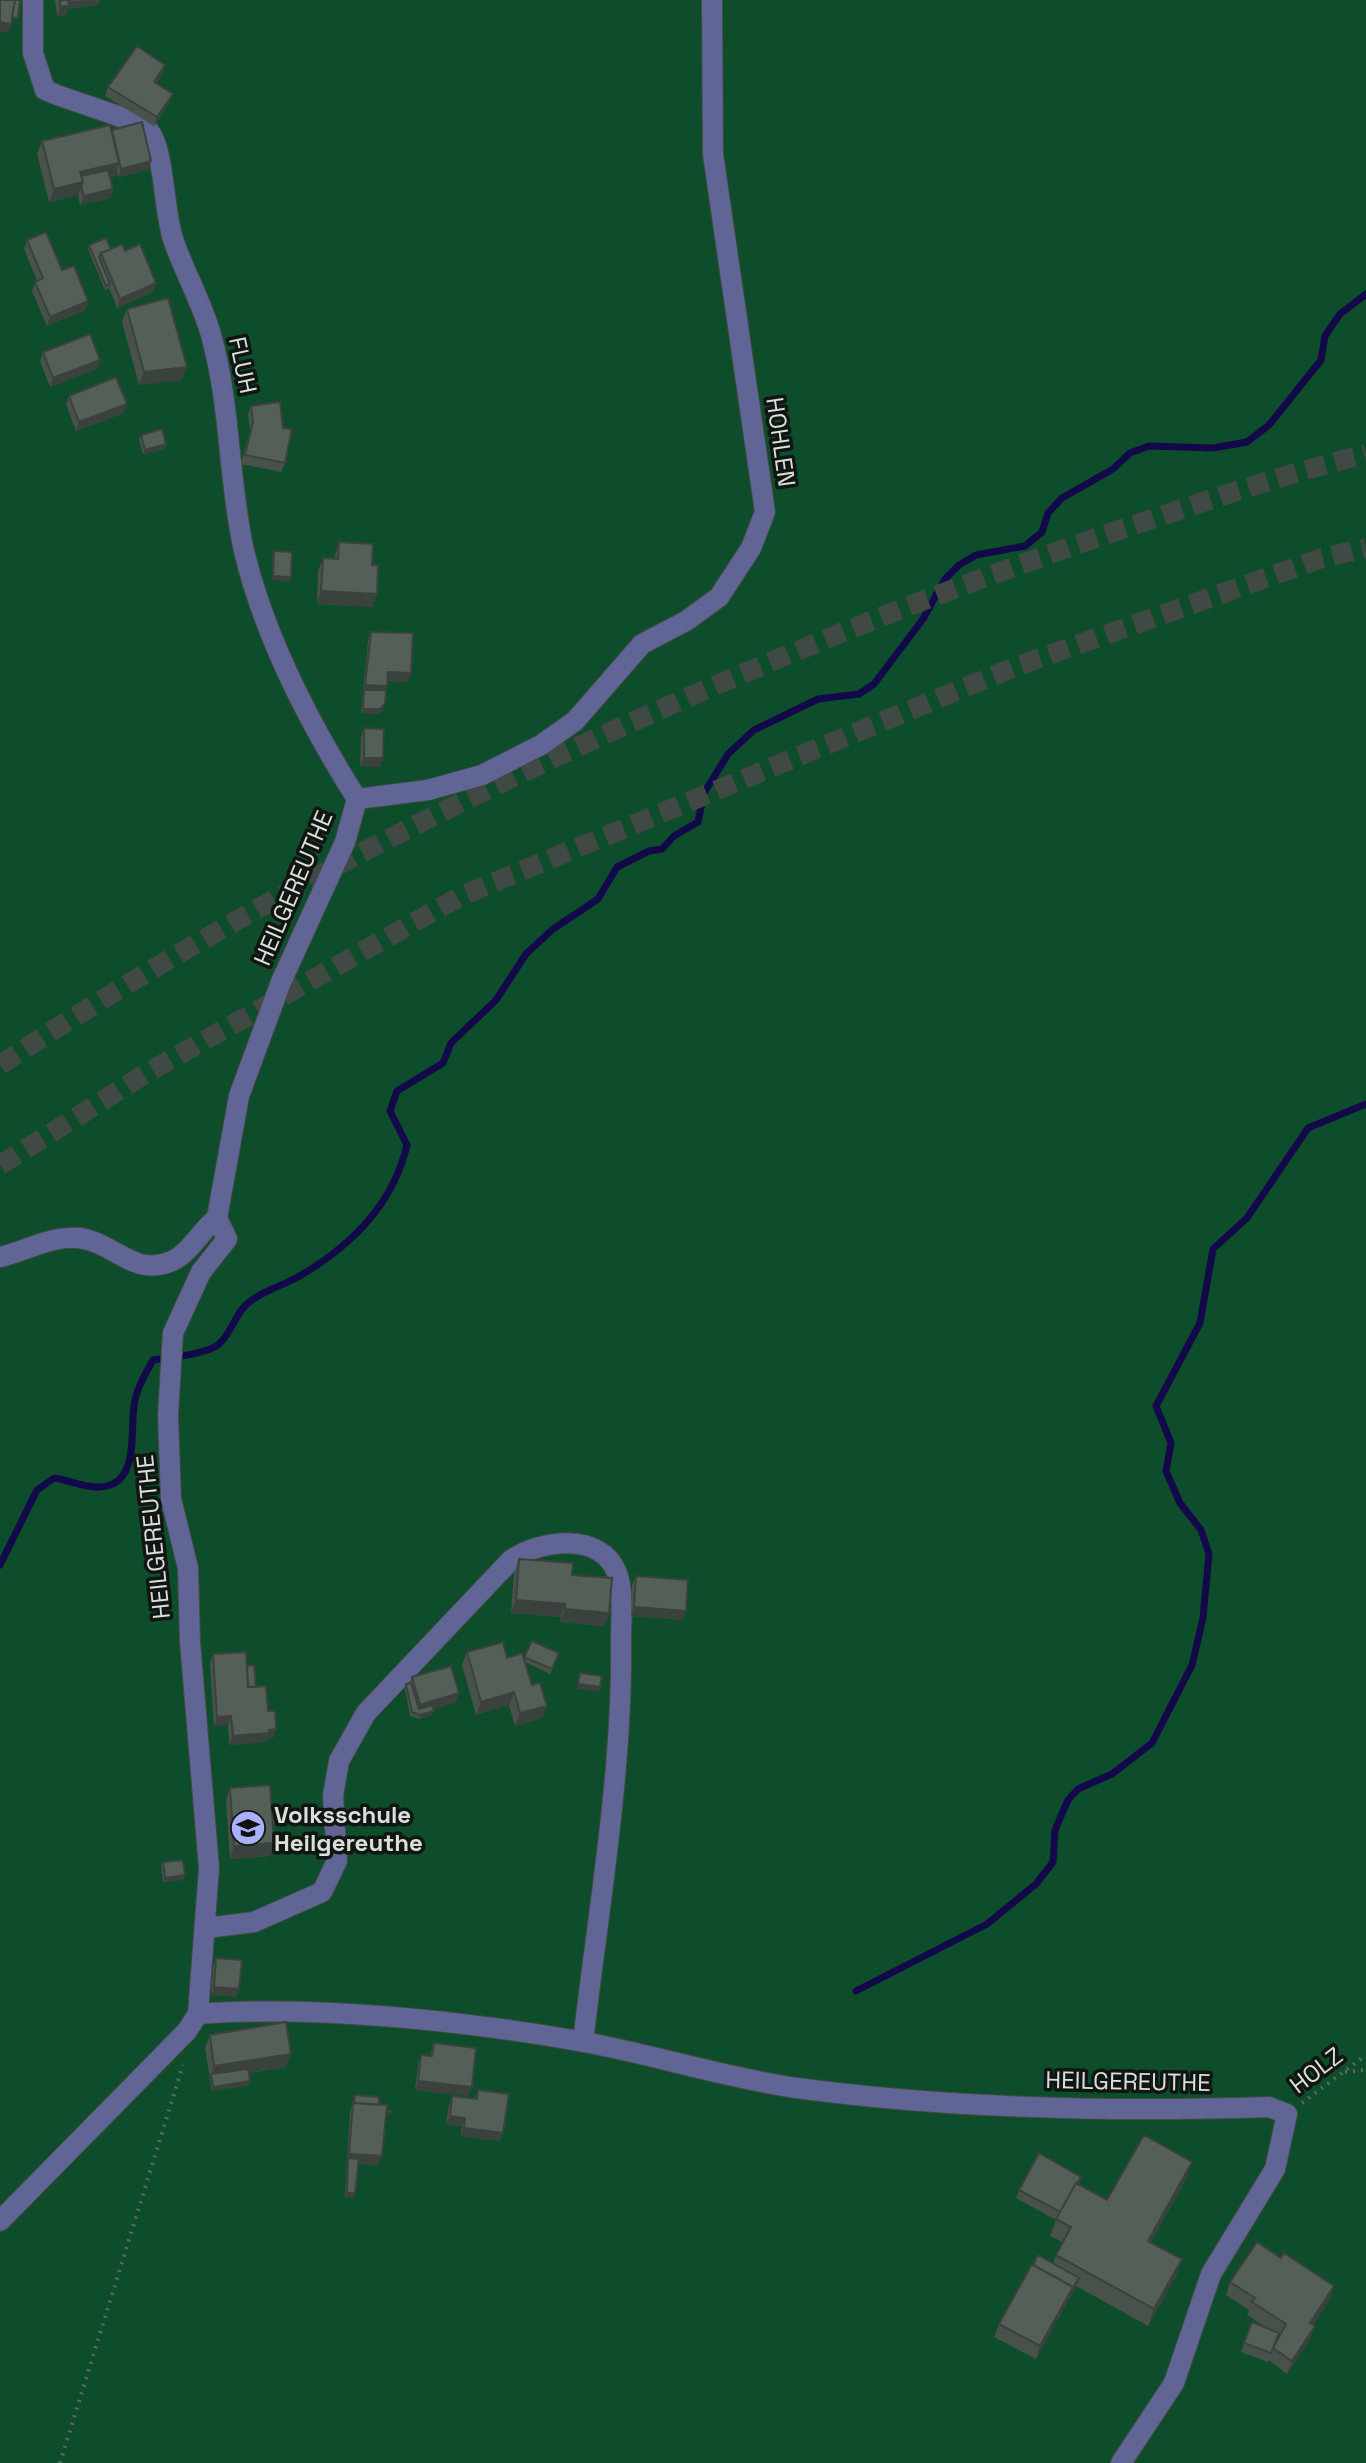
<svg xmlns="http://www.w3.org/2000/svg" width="1366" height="2463" font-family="'Space Grotesk',sans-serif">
	<rect width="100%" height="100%" fill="#252f28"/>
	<path fill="#0d4d2b" d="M0 0H1366V2463H0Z"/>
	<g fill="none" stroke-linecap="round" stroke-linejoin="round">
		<path stroke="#130849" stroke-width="7" d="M0 1565 37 1490 54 1478C68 1480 84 1487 97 1487 140 1488 130 1433 134 1406 136 1389 145 1375 153 1360 169 1358 208 1354 219 1344 233 1332 235 1311 252 1300 266 1290 281 1286 296 1278 349 1248 393 1205 407 1145L390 1111 397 1091 443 1063 451 1043 496 1000 526 954 553 929 598 899 617 867 649 851 662 849 674 836 698 822 704 793 728 754 754 730 818 699 859 694 874 684 923 619 945 579 959 565 976 555 1025 546 1042 532 1048 513 1062 498 1113 469 1130 453 1149 446 1213 448 1247 442 1269 425 1321 360 1325 336 1340 314 1366 294
			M856 1991 987 1924 1036 1884 1053 1862 1055 1830 1068 1800 1078 1789 1112 1774 1152 1743 1192 1665 1203 1618 1209 1554 1201 1530 1180 1503 1166 1471 1171 1443 1156 1406 1200 1323 1213 1249 1247 1218 1308 1128 1366 1104"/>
		<path stroke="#404943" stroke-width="20" stroke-dasharray="20 10" stroke-linecap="butt" d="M0 1165 145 1074 461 896 1012 668 1322 558 1366 548"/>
		<path stroke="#404943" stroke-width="20" stroke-dasharray="20 10" stroke-linecap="butt" d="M0 1065C260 893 542 755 831 637 936 594 1042 556 1149 520 1221 496 1292 472 1366 454"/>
		<g stroke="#424b44" stroke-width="22">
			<path id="minor" d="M33 0V53L45 90C69 101 132 118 147 129 164 142 164 214 173 239 184 272 202 302 211 335 231 406 228 480 244 551 265 639 309 723 357 799
				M357 799 428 790 482 775 541 745 575 721 642 644 686 621 719 597 751 548 765 512 713 154 712 0
				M0 1257C26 1251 52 1235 79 1238 114 1242 134 1278 172 1261 190 1253 201 1230 217 1218
				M207 1928 254 1922 322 1892 337 1861 333 1796 339 1761 366 1713 511 1560C539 1540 601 1531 617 1573 624 1593 621 1619 621 1640 623 1771 598 1912 583 2042
				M198 2014C315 2005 468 2021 584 2042 655 2055 726 2078 797 2088 953 2109 1112 2112 1269 2107L1287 2114 1275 2169 1211 2274 1174 2383 1121 2463
				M0 2221 187 2031 198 2014 209 1868 190 1642 188 1568 171 1499 168 1415 173 1333 201 1272 227 1239 217 1218 239 1096 281 982 345 842 357 799"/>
		</g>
		<path stroke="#5f6761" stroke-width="4" stroke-dasharray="2 6" stroke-linecap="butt" d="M1345 2072 1366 2070
			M1302 2103 1366 2055
			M60 2463 183 2065"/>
		<use href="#minor" stroke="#616596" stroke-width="20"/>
	</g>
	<path fill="#48524b" d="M55 0H100L98 5 68 9 66 15 57 16Z
		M165 65 162 74 156 83 173 94 169 103 154 126 105 96 108 87Z
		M111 130 151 161 148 170 118 177 117 171 115 176 110 177 113 189 110 198 80 205 78 195 49 202 37 154 42 141Z
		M27 240 62 270 88 301 85 310 47 326 32 291 35 282 37 281 24 249Z
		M89 245 125 251 153 292 117 308 109 288 105 290 88 249Z
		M127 309 182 380 139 385 122 322Z
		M43 352 97 369 50 387 40 361Z
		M69 396 124 413 76 431 66 405Z
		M251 406 285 463 281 472 241 464 250 431 248 414Z
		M141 435 166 444 165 449 143 454 139 439Z
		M339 542 372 565 377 594 372 607 317 604 318 571 323 558 334 559Z
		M274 551 291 577 290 581 272 580 273 556Z
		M371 632 408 682 387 681 385 704 383 709 378 714 361 713 368 640Z
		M364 728 383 758 380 767 360 766 361 737Z
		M519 1559 572 1575 609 1613 604 1626 560 1622 561 1617 511 1613 514 1572Z
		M636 1576 686 1611 683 1620 631 1616 632 1585Z
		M532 1641 559 1653 550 1674 525 1662 532 1685 547 1706 542 1718 515 1726 509 1705 476 1715 462 1665 467 1652 507 1658H524Z
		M213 1654 247 1666 256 1687 276 1729 273 1738H268L266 1742 229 1745 228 1725 214 1726 210 1663Z
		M412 1677 456 1702 433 1709 432 1715 419 1719 410 1716 405 1689 406 1684H409Z
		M230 1788 274 1843 270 1856 230 1859 226 1801Z
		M163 1862 185 1875 183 1880 163 1882 161 1866Z
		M216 1958 236 1997 211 1995 213 1967Z
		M210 2035 286 2067 249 2073 250 2081 249 2085 212 2091 205 2048Z
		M434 2043 468 2096 415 2090 418 2064 421 2055 430 2056Z
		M478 2090 500 2141 461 2136 462 2126 446 2124 449 2105 452 2096 475 2099Z
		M355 2095 387 2107 391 2114H386L378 2165 358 2164 353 2198 345 2197 350 2112Z
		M1081 2177 1079 2184 1107 2200 1186 2179 1151 2242 1182 2259 1176 2276 1148 2326 1076 2286 1036 2359 994 2337 999 2324 1053 2263 1062 2242 1050 2236 1056 2220 1016 2198 1019 2190Z
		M1230 2282 1330 2299 1313 2325 1310 2339 1287 2374 1269 2360 1268 2362 1241 2352 1252 2322 1268 2328 1247 2315 1249 2310 1226 2295Z"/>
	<path fill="#3b423d" d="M93 0 100 1 98 5 68 9 66 15 57 16 60 7 68 1Z
		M0 22 11 24 8 33 0 32Z
		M165 65 162 74 151 90 154 82Z
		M173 94 169 103 154 126 157 117Z
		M151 161 148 170 118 177 121 169Z
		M119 163 115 176 82 184 78 195 49 202 54 189 80 172Z
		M113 189 110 198 80 205 84 196Z
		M156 283 153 292 117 308 120 299Z
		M88 301 85 310 47 326 50 317Z
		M100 360 97 369 50 387 53 378Z
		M187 367 182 380 139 385 144 372Z
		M127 404 124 413 76 431 79 422Z
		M166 444 165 449 143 454 145 450Z
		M273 576 291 577 290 581 272 580Z
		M321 591 377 594 372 607 317 604Z
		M388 672 411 673 408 682 385 680Z
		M365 685 387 686 384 695 364 690 362 694Z
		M385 704 383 709 378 714 361 713 363 709Z
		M364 758H383L380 767 360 766Z
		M516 1600 565 1604 561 1617 511 1613Z
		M634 1607 686 1611 683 1620 631 1616Z
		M565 1609 609 1613 604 1626 560 1622Z
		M578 1684 600 1687 599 1692 577 1689Z
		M514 1692 509 1705 476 1715 481 1702Z
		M459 1693 456 1702 417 1714 420 1705Z
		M547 1706 542 1718 515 1726 520 1713Z
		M434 1711 432 1715 419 1719 420 1715Z
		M231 1716 228 1725 214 1726 217 1717Z
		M276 1729 273 1738H268L266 1742 229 1745 233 1736Z
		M274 1843 270 1856 230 1859 234 1846Z
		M185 1875 183 1880 163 1882 165 1878Z
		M214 1987 239 1989 236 1997 211 1995Z
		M291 2054 286 2067 212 2078 211 2074 210 2079 214 2066Z
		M250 2081 249 2085 212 2091 213 2087Z
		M418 2081 472 2087 468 2096 415 2090Z
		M354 2108 393 2110 391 2114 352 2112Z
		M450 2116 465 2118 462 2126 446 2124Z
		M464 2128 503 2133 500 2141 461 2136Z
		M349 2154 382 2156 378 2165 348 2163Z
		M1192 2162 1186 2179 1142 2258 1148 2241Z
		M347 2193H355L353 2198 345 2197Z
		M1182 2259 1176 2276 1148 2326 1154 2309Z
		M1079 2278 1076 2286 1036 2359 1040 2346Z
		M1334 2286 1330 2299 1306 2336 1310 2323Z
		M1315 2326 1310 2339 1287 2374 1292 2361Z"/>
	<path fill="#545f57" stroke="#3b423d" stroke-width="2" d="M0 0H15L11 24 0 22Z
		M15 0H20L18 18 12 17Z
		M60 0H73L68 1 69 6 60 7Z
		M137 46 165 65 154 82 173 94 157 117 108 87Z
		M142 122 151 161 121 169 112 130Z
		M110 125 119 163 80 172 83 182 54 189 42 141Z
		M108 170 113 189 84 196 81 186 83 182 81 176Z
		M46 232 62 270 74 266 88 301 50 317 35 282 43 278 27 240Z
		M106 238 111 249 101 253 99 257 110 284 106 286 89 245Z
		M122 244 125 251 140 244 156 283 120 299 101 253Z
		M168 298 187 367 144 372 127 309Z
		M90 334 100 360 53 378 43 352Z
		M116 377 127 404 79 422 69 396Z
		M280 402 283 428 292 429 285 463 245 455 253 422 251 406Z
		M162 429 166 444 145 450 141 435Z
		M339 542 373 544 372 565H378L377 594 321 591 323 558 338 559Z
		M274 551 292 552 291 577 273 576Z
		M371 632 413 633 411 673 388 672 387 686 365 685Z
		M364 690H386L385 704 380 709H363Z
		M364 728 384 729 383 758H364Z
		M519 1559 573 1563 572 1575 612 1578 609 1613 565 1609V1604L516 1600Z
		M636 1576 688 1580 686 1611 634 1607Z
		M532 1641 559 1653 552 1669 524 1657Z
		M503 1642 507 1658 522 1653 532 1685 540 1683 547 1706 520 1713 514 1692 481 1702 467 1652Z
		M246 1652 248 1687 266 1686 268 1711H275L276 1729 269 1730V1733L233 1736 231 1716 217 1717 213 1654Z
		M254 1665 256 1687H248L247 1666Z
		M451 1666 459 1693 420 1705 412 1677Z
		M580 1673 602 1676 600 1687 578 1684Z
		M411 1683 419 1709 432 1705 434 1711 420 1715 412 1712 406 1684Z
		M270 1785 274 1843 234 1846 230 1788Z
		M183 1860 185 1875 165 1878 163 1862Z
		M216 1958 242 1960 239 1989 214 1987Z
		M286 2022 291 2054 214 2066 210 2035Z
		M434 2043 476 2048 472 2087 418 2081 421 2055 432 2056Z
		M248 2069 250 2081 213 2087 211 2074Z
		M478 2090 509 2094 503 2133 464 2128 465 2118 450 2116 452 2096 477 2099Z
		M355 2095 379 2097V2103L383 2105 354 2103Z
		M353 2103 387 2105 382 2156 349 2154Z
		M1144 2135 1192 2162 1148 2241 1182 2259 1154 2309 1056 2255 1071 2227 1056 2219 1076 2183 1107 2200Z
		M1039 2153 1081 2177 1077 2184 1076 2183 1060 2212 1019 2190Z
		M348 2158 359 2159 355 2193H347Z
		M1257 2242 1281 2258 1284 2253 1334 2286 1310 2323 1315 2326 1292 2361 1273 2348 1286 2324 1252 2302 1255 2298 1230 2282Z
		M1038 2255 1079 2278 1071 2291 1073 2287 1033 2265Z
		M1032 2264 1073 2287 1040 2346 999 2324Z
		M1252 2322 1279 2333 1271 2353 1244 2343Z"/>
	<defs>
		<g id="school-disc" transform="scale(1.8)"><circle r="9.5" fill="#a9b0fc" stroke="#111612"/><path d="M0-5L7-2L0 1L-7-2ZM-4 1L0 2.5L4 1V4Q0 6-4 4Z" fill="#111"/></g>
	</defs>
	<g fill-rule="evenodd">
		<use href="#school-disc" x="248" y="1828"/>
	</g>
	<g text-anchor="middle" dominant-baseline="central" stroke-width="7" stroke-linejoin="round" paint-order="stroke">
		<g font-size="24" fill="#d9dfda" stroke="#111612">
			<text transform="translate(243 365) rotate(78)">FLUH</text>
			<text transform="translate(781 442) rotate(82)">HOHLEN</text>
			<text transform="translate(293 888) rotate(-67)">HEILGEREUTHE</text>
			<text transform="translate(153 1537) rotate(-96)">HEILGEREUTHE</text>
			<text transform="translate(1316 2070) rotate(-37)">HOLZ</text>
			<text transform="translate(1128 2081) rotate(1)">HEILGEREUTHE</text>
		</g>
		<g font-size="24" font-weight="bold" fill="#d9dfda" stroke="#111612" text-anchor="start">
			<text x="274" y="1814">Volksschule<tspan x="274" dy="28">Heilgereuthe</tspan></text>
		</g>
	</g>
</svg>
